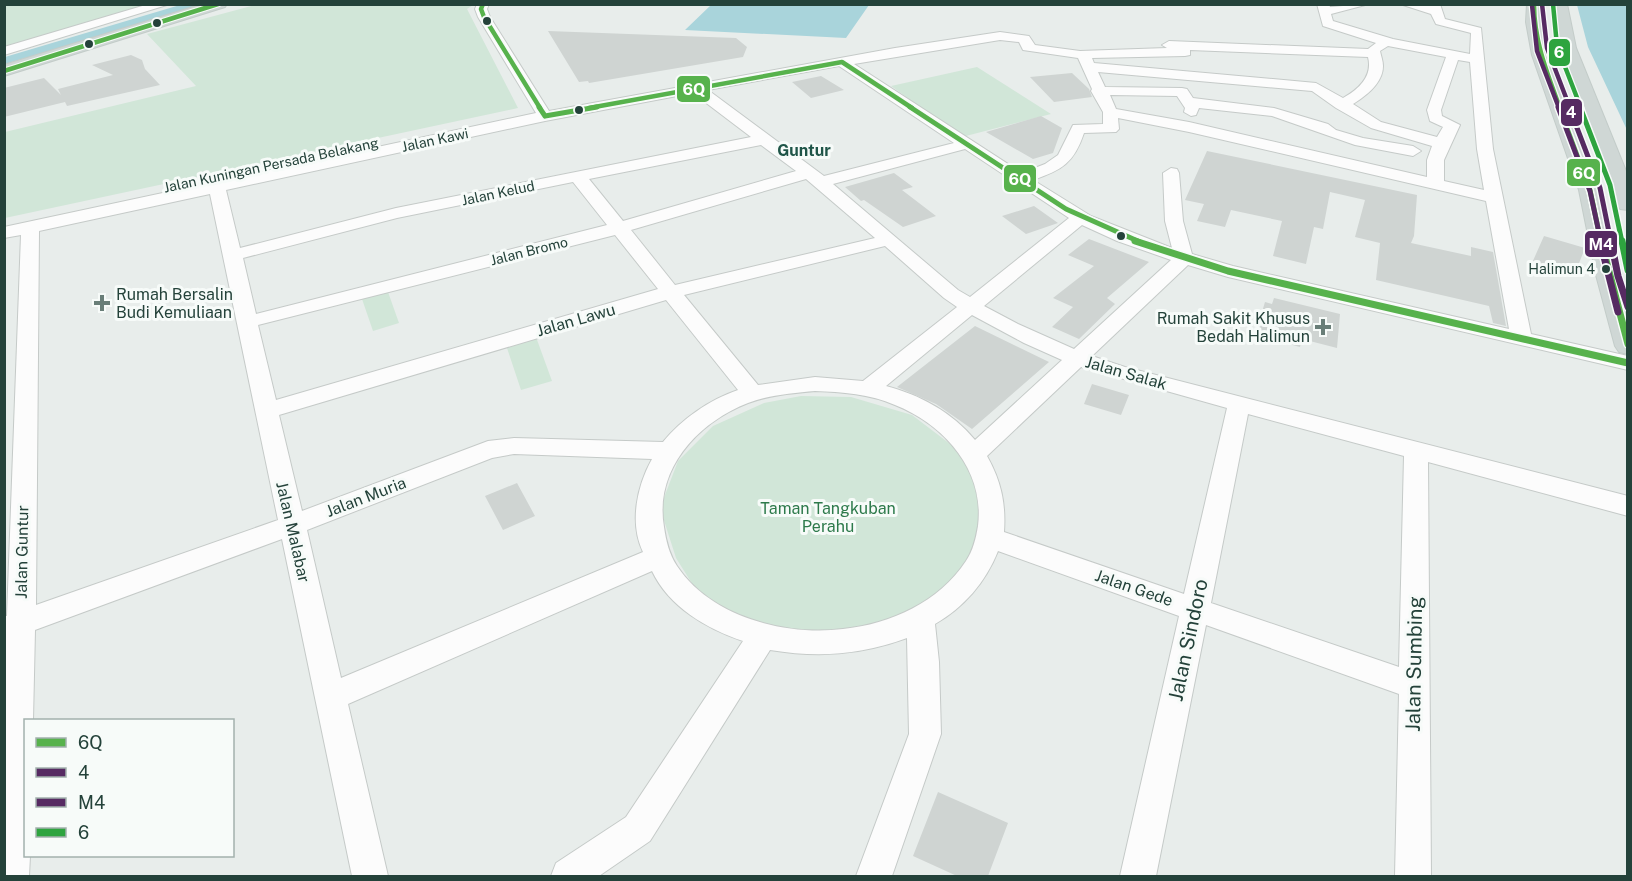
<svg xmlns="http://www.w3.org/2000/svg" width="1632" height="881" font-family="'Public Sans',sans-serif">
	<rect width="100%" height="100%" fill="#e8edeb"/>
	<path fill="#d1e6d8" d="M259 4 473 5 467 9 518 108 5 218V132L196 86 147 34Z
		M5 5H149L5 46Z
		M977 67 1051 114 962 137 891 86Z
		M388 292 399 323 373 331 362 299Z
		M536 337 552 381 521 390 506 345Z
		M801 396 851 397 912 415 958 450 981 492 982 539 947 598 832 639 754 628 703 601 676 558 660 508 678 461 713 426 764 403Z"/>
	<path fill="#a9d4db" d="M180 5H205L5 64V57Z
		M711 5V4L869 5 846 38 685 30Z
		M1577 5H1627V130L1588 47Z"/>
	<path fill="#cfd4d2" d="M548 31 736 38 747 47 743 57 589 83 588 81 579 82Z
		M131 55 142 60 145 69 160 85 67 106 65 102 4 117V88L44 78 61 95 58 89 113 75 92 65Z
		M1072 73 1089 89 1092 97 1054 102 1030 77Z
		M821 76 844 90 811 98 792 82Z
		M1041 116 1062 128 1053 153 1033 159 986 132Z
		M1207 151 1417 195 1414 236 1411 243 1471 256V247L1493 252 1506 326 1493 323 1489 306 1376 280 1380 243 1355 237 1365 200 1330 192 1323 229 1314 227 1306 264 1273 256 1282 221 1231 210 1225 227 1197 221 1204 204 1185 200Z
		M894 173 913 187 902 190 936 216 903 227 864 200 861 201 845 187Z
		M1034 206 1058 223 1026 234 1002 216Z
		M1544 236 1585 248 1574 276 1532 263Z
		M1089 239 1149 262 1107 298 1115 304 1079 339 1052 327 1073 307 1053 298 1094 266 1068 255Z
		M1274 298 1340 314 1337 348 1302 339 1300 347 1255 335 1265 302 1272 304Z
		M975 326 1049 362 972 429 936 404 897 387Z
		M1092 384 1129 395 1121 415 1084 404Z
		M517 483 535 516 503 530 485 496Z
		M938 792 1008 823 988 876H957L913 856Z"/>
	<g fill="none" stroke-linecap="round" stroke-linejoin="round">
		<g stroke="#c5cac8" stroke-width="2">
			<path id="minor" d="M149 4H170L4 55V47Z
				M477 4H489L487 9 490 17 549 111 895 48 1000 32 1029 36 1035 45 1080 51 1167 48 1162 45 1169 41 1368 49 1376 43 1323 26 1317 4H1329L1330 7 1369 4 1331 14 1333 21 1393 39 1470 54 1471 33 1436 24 1431 14 1400 4H1440L1445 19 1481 28 1493 149 1531 334 1628 356V370L1228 277 1188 265 1092 356 1125 367 1628 496V516L1428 462 1431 876H1395L1399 694 1206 625 1156 876H1120L1179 616 998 551C985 583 964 607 935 624L939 662 941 734 892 876H856L909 734 907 638C860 655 819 658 770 650L650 841 599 876H551L556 863 626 817 743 641C707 629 669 607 652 571L348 704 388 876H352L282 539 35 630 33 720H26V856H30L29 876H4V616H7L21 235 4 238V227L536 113 478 17 475 9ZM1000 40 1019 42 1023 50 1078 58 1092 89 1091 91 1103 112V124L1073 125 1058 155 1045 164 1022 173 854 64ZM1388 46 1446 57 1427 110 1430 121 1443 127 1437 137 1381 122 1353 104C1366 96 1383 83 1383 66 1383 61 1381 56 1380 51ZM1190 50 1368 57C1373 76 1359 89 1343 98L1316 83 1094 63 1092 58 1185 56 1190 55ZM1458 60 1470 62 1477 149 1484 190 1444 181V160L1460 125 1442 116 1441 110ZM839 66 954 143 824 176 708 90ZM1098 72 1312 91 1336 108 1371 128 1432 146 1427 160V177L1189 122 1116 109 1110 95 1177 96 1185 108 1184 112 1191 116 1196 115 1199 108 1272 116 1355 145 1413 156 1421 151 1413 146 1363 138 1336 130 1328 124 1274 108 1193 98 1187 89 1182 88 1105 87ZM693 93 751 137 396 208 240 248 226 190 545 121ZM1118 118 1189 132 1486 201 1509 329 1233 266 1192 254 1183 221 1179 173 1177 169 1171 168 1163 173 1165 221 1172 248 1091 216 1033 180C1062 170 1074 163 1084 133L1116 132 1119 129ZM761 145 796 171 623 221 589 179ZM965 149 1069 218 970 297 958 290 833 184ZM806 179 875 238 675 285 631 230ZM573 182 607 225 256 314 243 258 397 218ZM210 194 278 520 36 605 39 231ZM1082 225 1117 241 1171 260 1074 349 1018 324 984 306ZM615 235 658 289 276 400 258 325ZM885 246 944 298 957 307 863 381 815 377 758 385 684 295ZM666 300 738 390C709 400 682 419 663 442L514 438 488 441 302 511 279 415ZM972 315 1024 343 1062 360 975 440C952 412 920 395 886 386ZM1081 367 1227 408 1184 594 1004 532C1006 503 1001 481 987 456ZM815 391C842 392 870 394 895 405 945 425 985 471 978 526 976 538 973 551 966 561 939 602 891 624 843 629 785 636 711 617 677 566 669 554 666 541 664 527 654 470 697 423 748 403 769 395 793 393 815 391ZM1248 414 1404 456 1399 667 1211 603ZM514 454 652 459C637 486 629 523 643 552L341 678 307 530 492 458Z"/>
		</g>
		<g stroke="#c3ccc9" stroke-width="2">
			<path id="major" d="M203 4H227L225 7 4 76V65Z
				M1527 4H1541L1542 22 1548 55 1601 190 1628 300V354L1619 352 1615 346 1596 275 1579 190 1532 55 1526 22Z
				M1552 4H1567L1576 48 1628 176V210L1620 209 1617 204 1560 48Z"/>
		</g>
		<use href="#minor" fill="#fcfcfc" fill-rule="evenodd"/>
		<use href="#major" fill="#cfd7d5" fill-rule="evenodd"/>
		<g stroke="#f7fbf9" stroke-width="7">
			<path id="bus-1-far2" d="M483 4 481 9 484 17 540 108
				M1534 4C1534 41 1547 73 1560 108
				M842 62 912 108
				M4 71 218 4
				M589 108 842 62"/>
		</g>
		<g stroke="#f7fbf9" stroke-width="8">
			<path id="bus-1-far1" d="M539 107 545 116
				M910 107 1066 209 1140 242
				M1559 107 1590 190 1601 242
				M545 116 597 107"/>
		</g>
		<g stroke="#f7fbf9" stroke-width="10">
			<path id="bus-1" d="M1135 241 1228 271 1628 363
				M1601 241 1628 344"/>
		</g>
		<g stroke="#f7fbf9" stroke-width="7">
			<path id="bus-2-far2" d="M1542 4 1547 48 1570 108"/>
		</g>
		<g stroke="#f7fbf9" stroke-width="8">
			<path id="bus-2-far1" d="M1569 107 1600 188 1611 242"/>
		</g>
		<g stroke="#f7fbf9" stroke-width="10">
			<path id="bus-2" d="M1611 241 1618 276 1628 307"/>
		</g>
		<g stroke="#f7fbf9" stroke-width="7">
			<path id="bus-3-far2" d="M1532 5 1537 51 1559 108"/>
		</g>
		<g stroke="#f7fbf9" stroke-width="8">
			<path id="bus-3-far1" d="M1558 107 1590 191 1601 242"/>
		</g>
		<g stroke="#f7fbf9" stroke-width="10">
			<path id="bus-3" d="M1600 241 1618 312"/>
		</g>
		<g stroke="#f7fbf9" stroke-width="7">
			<path id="bus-4-far2" d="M1553 4 1557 46 1581 108"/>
		</g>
		<g stroke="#f7fbf9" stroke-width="8">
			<path id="bus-4-far1" d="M1580 107 1610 185 1622 242"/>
		</g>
		<g stroke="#f7fbf9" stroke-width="10">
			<path id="bus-4" d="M1622 241 1628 270"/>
		</g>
		<use href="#bus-1-far2" stroke="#57b24c" stroke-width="4.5"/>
		<use href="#bus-1-far1" stroke="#57b24c" stroke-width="5"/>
		<use href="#bus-1" stroke="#57b24c" stroke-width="7"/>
		<use href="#bus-2-far2" stroke="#562a62" stroke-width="4.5"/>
		<use href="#bus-2-far1" stroke="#562a62" stroke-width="5"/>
		<use href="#bus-2" stroke="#562a62" stroke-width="7"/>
		<use href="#bus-3-far2" stroke="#562a62" stroke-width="4.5"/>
		<use href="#bus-3-far1" stroke="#562a62" stroke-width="5"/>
		<use href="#bus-3" stroke="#562a62" stroke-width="7"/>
		<use href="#bus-4-far2" stroke="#2ea43f" stroke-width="4.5"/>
		<use href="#bus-4-far1" stroke="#2ea43f" stroke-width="5"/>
		<use href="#bus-4" stroke="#2ea43f" stroke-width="7"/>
	</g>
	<g fill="#24423a" stroke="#f7fbf9" stroke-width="2">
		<circle cx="487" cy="21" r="5"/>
		<circle cx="157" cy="23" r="5"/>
		<circle cx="89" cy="44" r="5"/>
		<circle cx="579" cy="110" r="5"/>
		<circle cx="1121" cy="236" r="5"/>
		<circle cx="1606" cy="269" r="5"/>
	</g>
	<g fill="#697e78" stroke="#f7fbf9" stroke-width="2">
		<path d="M99 294h6v6h6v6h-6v6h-6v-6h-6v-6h6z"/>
		<path d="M1320 318h6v6h6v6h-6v6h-6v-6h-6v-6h6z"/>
	</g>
	<g text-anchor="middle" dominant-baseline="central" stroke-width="6" stroke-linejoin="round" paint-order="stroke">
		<g font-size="14" fill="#24423a" stroke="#f7fbf9">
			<text transform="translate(435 140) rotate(-12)">Jalan Kawi</text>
			<text transform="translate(271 165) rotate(-12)">Jalan Kuningan Persada Belakang</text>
			<text transform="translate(498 193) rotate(-12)">Jalan Kelud</text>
			<text transform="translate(529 251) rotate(-14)">Jalan Bromo</text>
		</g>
		<g font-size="14" fill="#24423a" stroke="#f7fbf9" text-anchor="end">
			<text x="1595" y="269">Halimun 4</text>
		</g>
		<g font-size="16" font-weight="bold" fill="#1f5548" stroke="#f7fbf9">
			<text x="804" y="150">Guntur</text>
		</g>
		<g font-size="16" fill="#24423a" stroke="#f7fbf9" text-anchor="start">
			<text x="116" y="294">Rumah Bersalin<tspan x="116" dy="18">Budi Kemuliaan</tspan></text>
			<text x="1310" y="318" text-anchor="end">Rumah Sakit Khusus<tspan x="1310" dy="18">Bedah Halimun</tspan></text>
		</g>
		<g font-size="16" fill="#24423a" stroke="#f7fbf9">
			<text transform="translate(576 320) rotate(-16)">Jalan Lawu</text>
			<text transform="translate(1126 373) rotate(16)">Jalan Salak</text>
			<text transform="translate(366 497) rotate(-21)">Jalan Muria</text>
			<text transform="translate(293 532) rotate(77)">Jalan Malabar</text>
			<text transform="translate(22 552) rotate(-89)">Jalan Guntur</text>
			<text transform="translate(1134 588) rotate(19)">Jalan Gede</text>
		</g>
		<g font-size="16" fill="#2d7a4b" stroke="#f7fbf9">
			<text x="828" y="508">Taman Tangkuban<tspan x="828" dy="18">Perahu</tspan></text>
		</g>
		<g font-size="20" fill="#24423a" stroke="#f7fbf9">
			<text transform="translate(1188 640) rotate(-78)">Jalan Sindoro</text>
			<text transform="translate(1414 664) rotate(-89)">Jalan Sumbing</text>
		</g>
	</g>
	<g stroke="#f7fbf9" stroke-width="2">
		<rect x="1548" y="38" width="23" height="29" rx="6" fill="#2ea43f"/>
		<rect x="676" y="75" width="35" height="28" rx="6" fill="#57b24c"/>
		<rect x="1560" y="98" width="23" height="29" rx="6" fill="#562a62"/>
		<rect x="1566" y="158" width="35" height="29" rx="6" fill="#57b24c"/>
		<rect x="1003" y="164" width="34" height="29" rx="6" fill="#57b24c"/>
		<rect x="1584" y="230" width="34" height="28" rx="6" fill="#562a62"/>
	</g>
	<g font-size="16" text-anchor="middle" font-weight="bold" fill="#fff">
		<text x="1559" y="58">6</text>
		<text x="694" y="95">6Q</text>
		<text x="1571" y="118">4</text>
		<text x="1584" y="179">6Q</text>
		<text x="1020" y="185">6Q</text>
		<text x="1601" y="250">M4</text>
	</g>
	<rect width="1632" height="881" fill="none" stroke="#24423a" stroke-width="12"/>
	<rect x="24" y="719" width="210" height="138" fill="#f7fbf9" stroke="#a3b1ad" stroke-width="1.5"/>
	<rect x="36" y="738" width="30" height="9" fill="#57b24c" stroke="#a3b1ad" stroke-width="1.5"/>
	<text x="78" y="749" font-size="18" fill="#24423a">6Q</text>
	<rect x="36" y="768" width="30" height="9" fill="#562a62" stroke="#a3b1ad" stroke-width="1.5"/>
	<text x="78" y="779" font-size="18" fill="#24423a">4</text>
	<rect x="36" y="798" width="30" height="9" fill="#562a62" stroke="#a3b1ad" stroke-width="1.5"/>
	<text x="78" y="809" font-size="18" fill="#24423a">M4</text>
	<rect x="36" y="828" width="30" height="9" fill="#2ea43f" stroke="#a3b1ad" stroke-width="1.5"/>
	<text x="78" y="839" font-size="18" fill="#24423a">6</text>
</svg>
